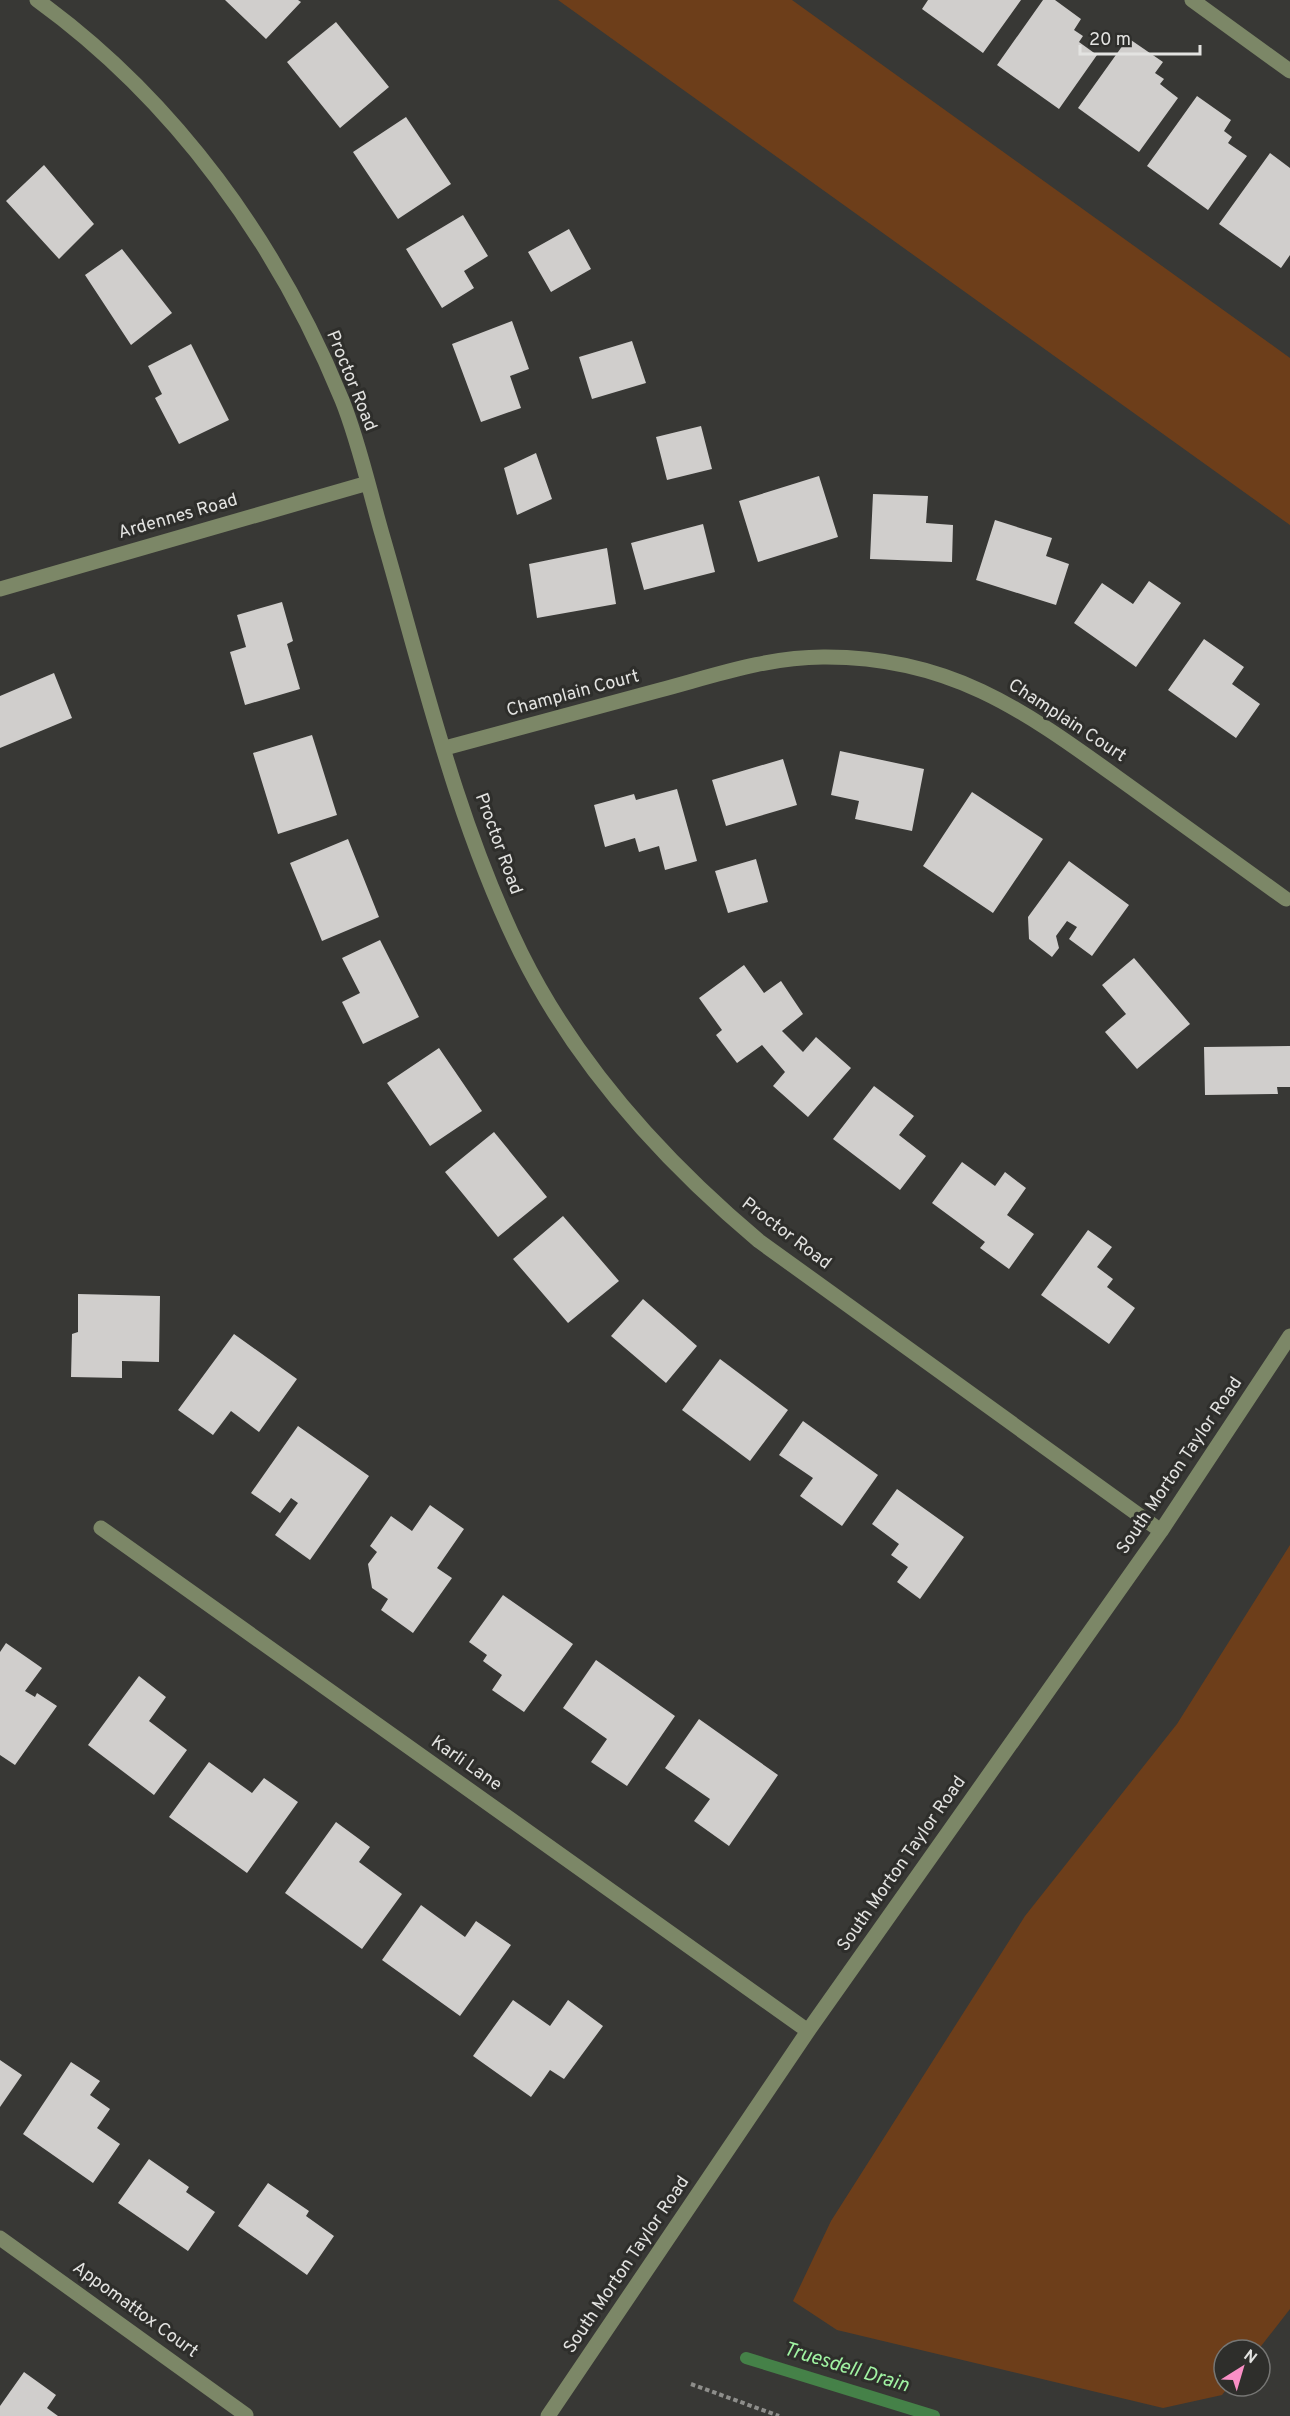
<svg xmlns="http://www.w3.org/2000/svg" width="1290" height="2416" font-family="Overpass,sans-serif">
	<rect width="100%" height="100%" fill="#383835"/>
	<path fill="#6d3e1a" d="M558 0H792L1290 358V525Z
		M1290 1545V2309L1258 2350H1224V2386H1229L1222 2395 1163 2408 837 2330 793 2301 831 2221 1025 1916 1177 1724Z"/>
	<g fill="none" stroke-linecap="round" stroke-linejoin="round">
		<path stroke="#458148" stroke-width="12" d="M746 2358 934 2416"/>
	</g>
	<path fill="#d0cecc" d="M225 0H298L301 2 266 39Z
		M928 0H1021L983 53 922 9Z
		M1043 0H1055L1081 19 1074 30 1083 36 1079 42 1097 55 1059 109 997 65Z
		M336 22 389 87 340 128 287 62Z
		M1128 38 1163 62 1155 73 1164 79 1160 84 1178 98 1139 152 1078 108Z
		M1197 96 1231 120 1224 131 1232 137 1228 143 1247 156 1208 210 1147 166Z
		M406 117 451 184 398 219 353 152Z
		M1270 153 1290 168V255L1281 268 1219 224Z
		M44 165 94 224 59 259 6 201Z
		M463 215 488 256 464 271 474 288 442 308 406 249Z
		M569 229 591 269 551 292 528 252Z
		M122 249 172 313 131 345 85 275Z
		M512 321 529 369 510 376 521 408 481 422 452 344Z
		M632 341 646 383 592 399 579 357Z
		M191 344 229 420 179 444 155 398 162 394 148 366Z
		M701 426 712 469 667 480 656 437Z
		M536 453 552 499 517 515 504 468Z
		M819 476 838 537 758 562 739 501Z
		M873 494 928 496 926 523 953 525 952 562 870 559Z
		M995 520 1052 538 1046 556 1069 564 1056 605 976 580Z
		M703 524 715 572 644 590 631 543Z
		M607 548 616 604 537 618 529 564Z
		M1149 581 1181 603 1136 667 1074 623 1102 583 1133 604Z
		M282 602 293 641 287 644 300 689 245 705 230 652 246 647 237 615Z
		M1204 639 1244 667 1232 684 1260 704 1236 738 1168 690Z
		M54 673 72 718 0 748V696Z
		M312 735 337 815 278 834 253 753Z
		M840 751 924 769 912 831 855 819 859 801 831 795Z
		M783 759 797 805 726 826 712 780Z
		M677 789 697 861 665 870 659 846 639 852 635 838 605 847 594 805 634 794 636 800Z
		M972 792 1043 839 993 913 923 866Z
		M348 839 379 917 322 941 290 863Z
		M756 859 768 902 728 913 715 871Z
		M1069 861 1129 905 1092 956 1069 939 1077 927 1067 921 1056 936 1059 948 1052 957 1029 939 1028 917Z
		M380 940 419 1017 363 1044 342 1002 360 993 342 958Z
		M1134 958 1190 1024 1137 1069 1105 1032 1126 1014 1102 985Z
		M744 965 764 993 781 981 803 1014 782 1031 803 1052 816 1037 851 1068 808 1117 773 1086 785 1072 762 1045 737 1063 716 1035 722 1030 699 998Z
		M1290 1046V1087H1277L1278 1094 1205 1095 1204 1047Z
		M439 1048 482 1111 430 1146 387 1083Z
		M874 1086 914 1116 899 1135 926 1156 900 1190 833 1139Z
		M494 1132 547 1197 498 1237 445 1172Z
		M962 1162 995 1186 1005 1172 1026 1188 1007 1215 1034 1234 1009 1269 980 1248 985 1242 932 1203Z
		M563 1216 619 1281 568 1323 513 1259Z
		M1088 1230 1112 1247 1097 1267 1113 1279 1107 1287 1135 1308 1109 1344 1041 1295Z
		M78 1294 160 1296 159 1362 122 1361V1378L71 1377 72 1334 78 1332Z
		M643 1299 697 1346 666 1383 611 1336Z
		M234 1334 297 1379 259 1432 231 1411 213 1435 178 1410Z
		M720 1359 788 1410 750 1461 682 1410Z
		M803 1421 878 1475 842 1526 800 1496 813 1478 779 1455Z
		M298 1426 369 1476 310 1560 275 1535 298 1503 291 1498 280 1513 251 1493Z
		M897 1489 964 1537 920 1599 897 1582 908 1567 891 1555 899 1544 872 1524Z
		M430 1505 464 1529 437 1568 452 1578 413 1633 381 1610 388 1599 372 1588 368 1564 377 1552 370 1546 391 1516 412 1531Z
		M503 1595 573 1644 524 1712 492 1690 502 1675 483 1661 487 1655 469 1642Z
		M6 1643 42 1668 25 1691 35 1697 37 1693 57 1706 15 1765 0 1755V1652Z
		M596 1660 675 1716 627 1786 591 1762 607 1739 563 1708Z
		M139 1676 166 1697 149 1721 187 1750 154 1795 88 1745Z
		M699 1719 778 1775 729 1846 694 1821 710 1799 665 1768Z
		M209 1762 252 1793 264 1778 298 1802 247 1873 169 1817Z
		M336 1822 370 1847 359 1862 402 1894 362 1949 285 1893Z
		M421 1905 465 1937 476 1921 511 1945 460 2016 382 1960Z
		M513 2000 550 2026 568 2000 603 2026 564 2079 550 2070 531 2097 473 2056Z
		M0 2060 22 2075 0 2107Z
		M71 2062 100 2081 90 2095 110 2109 97 2128 120 2144 93 2183 23 2134Z
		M149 2159 189 2187 186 2192 215 2212 188 2251 118 2203Z
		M268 2183 309 2211 306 2216 334 2236 307 2275 238 2226Z
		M24 2372 56 2395 47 2408 58 2416H0V2406Z"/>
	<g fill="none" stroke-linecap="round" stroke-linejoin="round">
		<path stroke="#8e8e8b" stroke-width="4" stroke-dasharray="4.5 3" stroke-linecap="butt" d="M691 2384 779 2416"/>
		<path stroke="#7c8767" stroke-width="15" d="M37 0C175 100 278 243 342 400 359 442 369 489 382 534 423 675 456 821 521 953 577 1066 664 1161 759 1241L1161 1531
			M1192 0 1290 71
			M0 589 368 483
			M445 748C516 729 588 710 660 690 713 676 767 657 823 657 955 656 1030 715 1132 788 1184 825 1235 862 1286 899
			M101 1528 808 2031
			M0 2238 246 2415
			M548 2416 808 2031 1161 1531 1290 1336"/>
	</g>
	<g text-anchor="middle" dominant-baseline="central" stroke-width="6" stroke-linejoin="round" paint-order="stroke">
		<g font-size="18" fill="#e3e3e1" stroke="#2e2e2b">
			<text transform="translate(351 381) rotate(68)">Proctor Road</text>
			<text transform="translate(178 517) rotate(-16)">Ardennes Road</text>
			<text transform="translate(573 694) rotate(-15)">Champlain Court</text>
			<text transform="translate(1067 721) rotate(33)">Champlain Court</text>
			<text transform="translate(498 844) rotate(70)">Proctor Road</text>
			<text transform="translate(786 1234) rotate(37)">Proctor Road</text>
			<text transform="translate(1180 1466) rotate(-56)">South Morton Taylor Road</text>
			<text transform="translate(466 1764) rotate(35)">Karli Lane</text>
			<text transform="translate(902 1864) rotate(-55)">South Morton Taylor Road</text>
			<text transform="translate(627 2265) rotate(-56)">South Morton Taylor Road</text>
			<text transform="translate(135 2310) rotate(36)">Appomattox Court</text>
		</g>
		<g font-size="20" font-style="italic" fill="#a1f4a3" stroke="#2e2e2b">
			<text transform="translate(846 2368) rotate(17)">Truesdell Drain</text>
		</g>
	</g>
	<g transform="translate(1242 2368) rotate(37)"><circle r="28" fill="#2e2e2b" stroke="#767674" stroke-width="1.5"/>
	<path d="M0-4.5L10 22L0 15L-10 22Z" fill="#fa8fc6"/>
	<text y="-9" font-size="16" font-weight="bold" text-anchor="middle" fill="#e3e3e1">N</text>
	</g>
	<path d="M1080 45v9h120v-9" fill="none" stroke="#e3e3e1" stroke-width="3"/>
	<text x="1089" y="45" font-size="18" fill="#e3e3e1" stroke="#2e2e2b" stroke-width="4.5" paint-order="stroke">20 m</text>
</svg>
